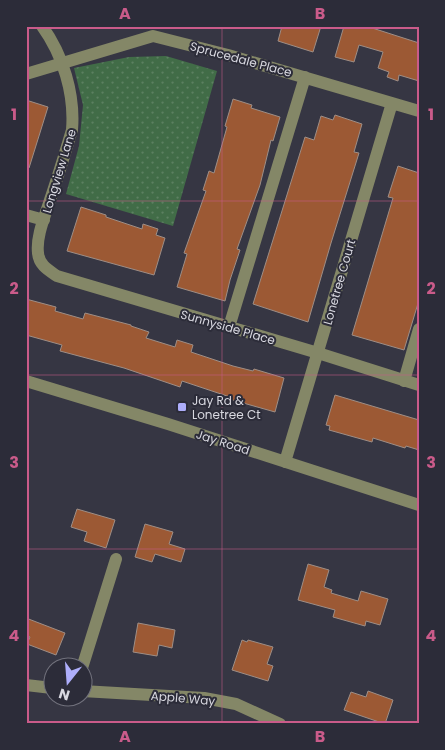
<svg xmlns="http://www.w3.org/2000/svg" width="445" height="750" font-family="Poppins,sans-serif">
	<defs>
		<pattern id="park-dots" width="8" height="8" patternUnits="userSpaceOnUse" patternTransform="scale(1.25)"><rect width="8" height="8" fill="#416c47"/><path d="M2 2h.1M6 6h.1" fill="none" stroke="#5c8061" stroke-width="1.8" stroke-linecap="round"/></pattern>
	</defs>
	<rect width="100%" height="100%" fill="#363643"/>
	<path fill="url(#park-dots)" d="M166 56 217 71 173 226 66 194 79 146 83 105 74 68 129 57Z"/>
	<path fill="#9c5934" stroke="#9e8e86" d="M282 26H321L313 52 278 41Z
		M344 26H366L419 43V81L399 75 398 81 387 77 389 72 378 68 383 52 359 45 354 62 335 57Z
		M233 99 252 105 251 108 280 117 273 141 271 140 260 185 237 249 240 250 230 280 225 301 177 287 187 254 184 253 206 191 203 190 209 171 214 173 227 127 225 126Z
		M26 100 48 107 29 168H26Z
		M335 115 362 124 354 152 359 153 331 243 308 322 253 304 305 137 314 140 321 116 333 120Z
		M398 166 419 173V300L404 350 352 335 393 198 388 197Z
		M81 207 106 215V217L142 229 143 224 158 229 156 235 165 238 154 275 67 251Z
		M26 299 56 307 55 311 83 319 85 313 131 325V326L149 332 146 338 175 347 177 340 193 345 191 352 233 366 253 371 254 369 284 378 275 412 229 399 230 397 182 381 180 387 124 368 60 351 62 345 26 335Z
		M335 395 419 420V450L406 446 405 448 373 438 372 442 329 430 330 426 326 425Z
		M77 509 115 520 106 548 84 541 87 532 71 527Z
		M145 524 173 532 169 544 185 549 181 562 155 554 152 562 135 557Z
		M308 564 329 570 324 587 332 590 331 593 358 601 361 591 388 599 380 625 366 621 365 626 333 617 335 610 298 600Z
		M26 618 65 633 56 655 27 644 30 637 26 635Z
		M138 623 175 630 172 648 159 645 157 656 133 652Z
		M242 640 247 642 248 640 273 647 267 664 273 666 268 681 232 670Z
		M368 691 393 700 385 724 344 710 351 692 366 697Z"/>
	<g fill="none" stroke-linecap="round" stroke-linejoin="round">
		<path stroke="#848767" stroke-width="12" d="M42 26C63 55 75 94 72 130 65 153 58 177 50 200 45 216 36 236 38 253 39 265 48 270 57 276L318 353 419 385
			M26 74 153 36 228 55 419 111
			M26 215 44 220
			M229 327 305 77
			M26 381 168 424 419 505
			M404 381 419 329
			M285 462 392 103
			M82 668 116 559
			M26 685 52 688
			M82 691 204 698 236 704 280 724"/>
	</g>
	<path fill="none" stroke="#ca5b8a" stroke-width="1" stroke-opacity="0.55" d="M222 26V724M26 201H419M26 375H419M26 549H419"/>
	<rect fill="#aeaefb" stroke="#2c2c39" stroke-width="2" x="177" y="402" width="10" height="10" rx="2.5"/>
	<g text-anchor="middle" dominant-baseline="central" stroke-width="4" stroke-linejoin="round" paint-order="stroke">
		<g font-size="12" fill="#d8d8e0" stroke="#2c2c39">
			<text transform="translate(241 59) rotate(15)">Sprucedale Place</text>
			<text transform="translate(59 171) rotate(-73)">Longview Lane</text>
			<text transform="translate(339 282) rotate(-74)">Lonetree Court</text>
			<text transform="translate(228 327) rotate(16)">Sunnyside Place</text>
			<text transform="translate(223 442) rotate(18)">Jay Road</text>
			<text transform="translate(183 698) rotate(5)">Apple Way</text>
		</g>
		<g font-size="12" fill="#d8d8e0" stroke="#2c2c39" text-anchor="start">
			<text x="192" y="400">Jay Rd &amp;<tspan x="192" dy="14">Lonetree Ct</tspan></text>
		</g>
	</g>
	<rect width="445" height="750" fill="none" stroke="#2c2c39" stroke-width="55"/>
	<g transform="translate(68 682) rotate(197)"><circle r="24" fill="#2c2c39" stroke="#71717c"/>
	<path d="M0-4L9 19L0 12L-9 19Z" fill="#aeaefb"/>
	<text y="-8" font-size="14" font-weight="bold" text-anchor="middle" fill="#d8d8e0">N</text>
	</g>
	<rect x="28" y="28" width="390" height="694" fill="none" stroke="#ca5b8a" stroke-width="2"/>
	<g font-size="16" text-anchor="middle" font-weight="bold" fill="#ca5b8a">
		<text x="125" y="19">A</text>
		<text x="320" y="19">B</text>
		<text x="14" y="120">1</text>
		<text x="431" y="120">1</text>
		<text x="14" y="294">2</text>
		<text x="431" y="294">2</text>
		<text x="14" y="468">3</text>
		<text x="431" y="468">3</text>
		<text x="14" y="641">4</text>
		<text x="431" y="641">4</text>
		<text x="125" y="742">A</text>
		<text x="320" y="742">B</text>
	</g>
</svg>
